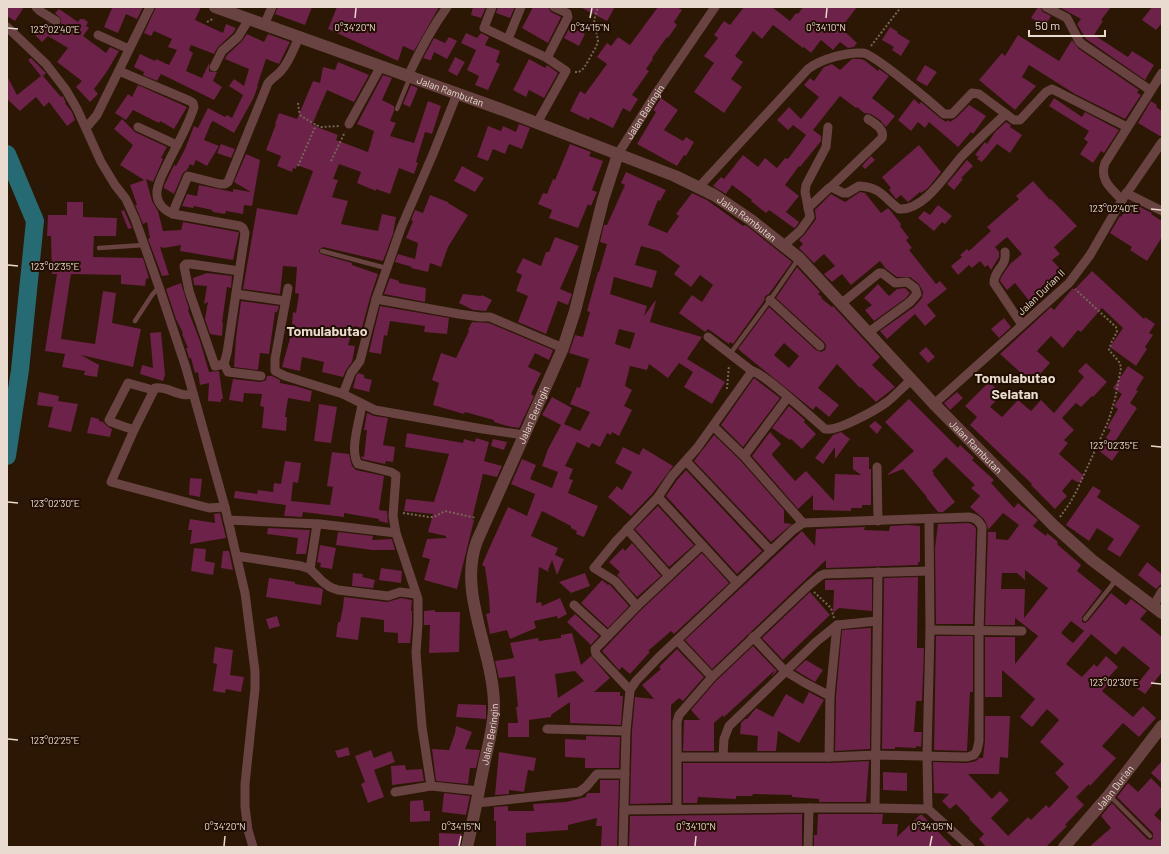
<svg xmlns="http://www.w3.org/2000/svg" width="1169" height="854" font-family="Barlow,sans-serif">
	<rect width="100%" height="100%" fill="#2b1703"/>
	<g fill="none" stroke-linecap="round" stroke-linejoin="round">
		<path stroke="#266a73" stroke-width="18" d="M7 154 35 221 20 370 7 456"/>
	</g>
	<path fill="#6c2249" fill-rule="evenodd" d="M7 7H24L15 21 7 16Z
		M109 7H143L137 19 126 14 118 33 104 27 112 8Z
		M156 7H201L195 20 223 33 226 24 236 28 233 33 218 47 214 54 191 45 189 50 193 53 186 71 202 78 209 63V71L212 72H217L213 81 222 87 214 100 161 74 157 81 143 75 144 72 134 67 140 54 155 61 156 59 169 65 177 50 168 47 172 39 154 31 151 36 144 33Z
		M278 7H312L305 25 275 14Z
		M337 7H439L414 51 403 46 398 61 328 29Z
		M473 7H486L481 18 471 15Z
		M498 7H515L510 18 496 13Z
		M533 7H548L551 12 561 17 548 43 522 28Z
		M580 7H615L607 21Z
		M658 7H677L682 10 674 22 677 25 668 38 667 37 652 58 653 59 646 69 649 71 632 95 638 99 630 112 623 108 613 128 590 117 589 120 570 111 580 91 585 94 607 64 597 57 607 43 611 46 618 37 630 45Z
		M744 7H772L790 21 796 13 798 14 803 7H857L841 28 857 43 854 47 848 48 840 42 833 50 821 40 811 53 804 47 803 48 773 25 762 39 753 31 735 56 743 62 731 79 742 87 724 113 694 92 714 63 704 56 718 38 714 35 724 21 730 25Z
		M1038 7H1040L1043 12 1051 16 1045 26 1031 18Z
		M1059 7H1111L1101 20 1103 21 1094 35 1128 57 1132 51 1154 65 1145 80 1086 39 1077 24 1081 19Z
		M1152 7H1162V23L1156 30 1142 20Z
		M59 9 78 22 80 19H84L88 22 86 26 89 28 83 36 106 53 110 47 119 51 106 73 94 89 98 94 90 102 76 87 82 81 57 62 68 48 48 36 42 42 35 35 47 22 55 27 61 24V19L55 13Z
		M570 27 585 34 579 46 564 38Z
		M890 27 898 32 897 33 910 41 901 56 892 50 894 47 882 40Z
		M466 33 477 38 481 33 489 37 485 45 500 51 496 62 500 64 488 90 475 85 479 76 467 70 476 50 461 43Z
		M247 34 264 42 268 34 290 42 279 64 266 59 257 86H258L253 99 234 133 213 121 211 123 204 140 219 146 207 166 196 160 193 166 190 164 187 170 183 173 174 194 164 188V186L174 165 176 166 185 149 194 126 198 128 208 108 225 117 227 115 232 118 243 95 229 86 234 79 244 86 249 69 225 59 227 55 242 41Z
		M1018 35 1059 61 1072 40 1079 49 1139 90 1137 93 1141 95 1125 119 1075 94 1029 65 1022 77 1036 86 1015 110 979 80 1002 53 1005 56Z
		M449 37 457 41 447 59 434 52 431 60H429L423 58 434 38 445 43Z
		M455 57 465 62 457 76 448 71Z
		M31 58 46 73 43 76 61 97 63 96 66 103H65L72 112 75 120 67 126 49 102 44 107 36 97 20 111 7 99V76L17 95 41 76 28 60Z
		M529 59 545 68 547 65 558 73 544 98 529 90 526 97 513 90Z
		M852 59H861L864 60 878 71 879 69 889 76 872 98 895 116 886 127 880 120 871 114 864 113 857 107 856 108 840 96 813 130 821 136V141L800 167 799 166 785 185 799 196 786 212 799 222 796 227 794 228 769 210 766 213 751 201 752 200 732 185 726 194 713 186 721 177 724 179 743 155 758 167 765 158 777 168 785 158 788 159 806 135 793 125 788 130 777 120 789 107 801 119 819 97 804 85 810 78 814 81 824 67 832 64 840 70Z
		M338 62 369 75 354 102 327 90 312 125 338 135 336 140 368 152 374 131 357 124 383 75 392 78 382 100 394 106V111L390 121 396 123 390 136 414 143 428 101 441 106 432 134 425 132 416 162 418 163 414 174 399 168 390 194 376 189V191L357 183 361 172 339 164 333 179 338 180 332 197 348 201 341 224 378 231 382 214 396 217 393 234 383 261 323 247 319 250V252L321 254 352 263V265L378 274 370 298 362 328 354 326 348 345 355 346 352 362 346 370 343 377 322 372 324 362 302 357 300 371 282 367 294 324H292L293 312 296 313 299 294 295 293 297 267 283 266 280 294 243 289 257 208 297 215 313 171 297 165 296 169 293 168 292 172 277 166 281 156 266 150 276 124H275L279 113 297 119 313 81 320 83 323 67 335 70Z
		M925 65 937 72 927 86 916 80Z
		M138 85 187 107 174 129 160 121 159 123 133 110 126 120 115 113 128 94 132 97Z
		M411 85 418 88 410 107 403 104Z
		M661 98 678 110 664 130 683 141 686 137 694 142 686 156 684 155 677 166 637 144 656 112 653 110Z
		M1054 98 1082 117 1085 112 1119 130 1104 153 1101 151 1093 163 1080 154 1088 142 1084 139 1089 131 1049 106Z
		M914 99 919 104 921 102 940 118 946 122 948 120 950 122 956 118 969 105 986 116 973 134 971 132 958 147 929 122 925 128 918 122 911 131 898 120Z
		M1151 101 1157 105 1156 107 1162 111V136H1160L1138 123Z
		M122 119 135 132 167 147 161 158 163 159 153 182 146 179 152 201 158 211 163 231 181 230 183 222 238 232 239 233 233 260 180 251 181 245 164 248 160 247 169 275 162 276 148 239 150 238 147 222 143 224 135 205H137L130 185 144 180 120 165 133 145 114 129Z
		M1006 122 1011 125 1010 127 1022 135 1010 153 997 144 982 162 977 159 979 157 975 155 985 142 987 144 995 132Z
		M519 124 530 128 522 149 509 144 505 154 493 149 488 161 477 157 488 126 501 131 503 126 516 132Z
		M221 144 235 149 231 158 217 153Z
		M570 144 591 152 589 156 603 161 592 190 597 192 591 206 588 204 578 228 549 218 552 210 538 204 543 193 547 194 553 179 555 180Z
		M919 145 941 172 928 188 921 193 920 192 908 202 901 195 896 199 889 190 891 188 882 177Z
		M246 154 260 160 252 206 244 205 243 214 226 211 225 214 213 212 212 210 194 206 193 208 182 206 187 194 197 196 199 185 233 192V189L251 192 234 182Z
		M871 156 875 160 865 169 862 166Z
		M967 160 973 166 961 178 963 179 954 190 947 184Z
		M462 166 484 178 475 192 454 181Z
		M626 172 666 190 660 201 658 200 648 225 667 233 679 216 676 214 692 193 707 200 743 226 744 225 747 226 792 262 769 294 765 296 764 301 733 344 730 342 729 344 708 329 705 332 679 313 692 295 702 302 713 285 700 275 691 287 674 274 680 266 659 251 641 246 635 265 657 271 652 288 614 277 610 294 647 306 644 316 655 301H656L650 322 702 337 687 359 725 382 712 404 684 387 693 372 679 363 668 378 649 364 647 370 630 366 625 386 632 390 624 406 632 410 619 436 612 432 611 435 607 433 600 447 592 443 589 448 577 442 565 466 573 469 569 479 573 480 568 493 598 506 584 537 576 534 577 531 571 528V526L542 511 531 536 558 548 555 555 564 559 557 575 552 560 548 570 549 572 539 567 536 603 541 602 542 606 560 598 567 614 558 619 557 616 534 621 536 628 510 639 507 630 490 634 486 614 490 613 489 596 485 567 482 565 488 551 508 507 527 516 535 494 511 484 522 459 536 465 530 479 552 488 558 472 542 466 548 449 561 425 542 415 552 397 572 408 564 424 580 431 590 412 570 404 577 387 580 388 589 359 569 353 575 335 583 337 590 312 587 311 598 272H599L607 244 600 242 604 225H607L625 185 621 183ZM619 329 635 333 630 349 615 344Z
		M1033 181 1050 200 1051 199 1077 226 1054 247 1060 254 1052 260 1061 270 1041 287 1044 292 1031 303 1015 283 1007 290 1000 281 1001 277 1010 264 1022 254 1007 237 995 247 999 252V257L991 270 988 265 985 267 980 261 972 268 969 265 958 275 951 266 962 257 960 255 967 249 969 251 991 231 987 227 1019 199 1016 196Z
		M860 192 865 193 881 213 888 208 890 210 901 224 900 226 909 238 906 240 912 248 909 250 936 284 940 281 947 289 927 305 936 316 925 326 915 314 887 339 880 331 914 307 922 298 923 292 919 284 910 277H897L886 269 880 261 851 285 842 274 832 282 824 274 835 266 824 254 814 263 799 248 803 244 799 240 805 234 816 219 815 210 831 194 845 202Z
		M430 195 448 202V203L468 215 448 247 441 267 430 263 428 272 411 268 412 267 395 262 398 254 415 259 418 243 406 238 413 221 411 220 415 210 423 213Z
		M67 202H83V217L117 218 116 236H94L93 257 143 258 149 278 146 279 145 286 121 284V275L71 274 61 339 95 344 103 291 116 293 112 323 141 329 133 367 81 355 99 365 97 377 84 375 85 371 62 367 65 354 45 351 57 274H52L51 236H47L48 215H67Z
		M1130 202 1152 213 1151 214 1162 221V237L1147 261 1130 250 1132 247 1110 233 1120 216 1121 217Z
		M938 205 952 216 945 224 942 222 934 231 918 218 924 211 930 215Z
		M124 210 132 228 128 229 121 211Z
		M555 237 579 246 560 289 572 294 568 305 558 301 546 334 518 322 528 296 516 291 522 275 516 272 523 258 541 266 546 252H549Z
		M797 267 820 292 818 294 822 297 821 298 832 307 833 306 880 357 872 365 895 387 876 402 861 387 860 388 837 364 818 388 839 405 829 417 816 406 813 410 738 349 769 307 816 350 821 352 825 350 826 345 824 342 776 298ZM784 343 799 356 789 368 774 355Z
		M1092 271 1144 319 1145 317 1155 324 1149 333 1153 335 1145 347 1147 349 1136 366 1110 347 1123 328 1102 308 1081 332 1078 330 1063 348 1051 336 1037 351 1050 363 1032 383 1000 354 1051 307 1054 310 1073 288 1074 290Z
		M207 273 232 276 231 288 227 287 222 323H223L222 336 210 334 205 319 208 302 204 304 207 286 194 285 193 278Z
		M390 278 399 281V283L426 288 425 302 384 294Z
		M181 283 189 309 188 310 200 341 209 372 219 371 223 399H221V402L208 401 209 383 200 385 198 372 195 373 191 358H189L188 354 186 348H188L182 334 183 333 176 319 166 289 173 286V288V286Z
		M878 284 889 296 897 289 905 288 910 293 906 298 874 321 865 310 872 305 864 298Z
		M463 294 481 296 482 295 492 300 486 311 473 310 459 303Z
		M241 301 279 306 277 312H275L269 354 260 353 258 370 234 367 236 338Z
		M380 306 449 318 447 334 424 332 425 326 390 321 387 336 384 335 381 354 369 352Z
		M1004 318 1011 327 999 338 991 329Z
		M472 322 489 323 553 350 549 360 535 353 528 367 541 373 531 394 534 396 519 428 507 426 494 422V420L465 412 464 414 433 405 439 383 432 380 441 353 456 358 469 331 468 330Z
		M161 332 165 375 163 381 140 374 142 365 153 368 150 333Z
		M926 347 935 357 928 363 919 353Z
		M1086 363 1107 382 1093 397 1092 396 1081 407 1076 403 1062 418 1074 430 1064 440 1068 443 1059 454 1083 475V479L1080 482H1077L1072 479 1062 491 1067 496 1055 509 1031 485 1032 484 970 425 977 417 965 406 989 382 1002 394 990 407 1002 417 1018 400 1031 411 1041 400 1054 413 1084 377 1078 371Z
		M1128 366 1144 377 1136 390 1138 391 1130 403 1137 408 1112 446 1119 451 1112 461 1098 450 1111 430 1107 428 1118 409 1114 406 1122 394 1113 388Z
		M358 373 364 375V378L372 380 369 392 353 388 356 376Z
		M267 376H272L280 380V383L296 386 312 391 310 402 288 398 285 417H287L286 431 262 428 264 407 260 406 262 394 244 393 243 402 229 400 233 379 261 382 266 380Z
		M754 378 780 398 743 447 721 425Z
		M39 392 59 396 58 401 78 404 71 432 48 427 53 407 37 405Z
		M957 392 963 398 950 410 944 403Z
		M909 399 958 448 960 445 974 458 972 460 994 480 991 483 1014 508 1018 503 1031 514 1038 520 1033 526 1046 536 1047 533 1058 542 1057 544 1081 565 1077 571 1102 591 1082 617V622L1085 623 1088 621 1111 593 1126 605 1131 599 1147 611 1140 619 1162 637V672L1145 694 1135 687 1150 668 1123 646 1116 655 1091 634 1066 664 1082 677 1094 664 1097 667 1106 656 1118 667 1109 677 1112 680 1102 691 1133 717 1143 706 1156 718 1139 737 1123 723 1102 746 1116 758 1090 786 1089 784 1076 797 1084 805 1065 825 1067 826 1046 847H986L979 839 984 834 969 819 970 818 956 804 950 809 942 801 949 794 934 793 933 762 967 763 976 761 979 758H983L985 741V716H1010L1008 758 1000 757 999 774H968L992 799 1000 791 1009 800 991 818 1008 836 1028 817 1031 820 1046 805 1049 808 1069 787 1055 773 1064 764 1040 742 1059 720 1047 709 1032 727 1028 724 1020 717 1035 699 1002 670V697H985V637H1015V664L1038 636 1015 618V625H985L988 532H996V539L1008 540 1019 525 1003 513 988 530 987 525 984 519 970 507 980 496 971 488 975 485 946 457 932 471 934 473 933 474 955 502 943 512H938L926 497H927L903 469 888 475V474L914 451 885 422ZM1025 570 1048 588 1024 618 1025 589H1001L1002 573H1017L1025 580ZM1071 621 1084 631 1073 643 1061 633Z
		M319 404 337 407 331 443 314 441Z
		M789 406 805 420 804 422 816 434 802 449 791 439 790 440 772 428Z
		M367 413 374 416 388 418 383 445 395 447 393 462 386 461 385 464 362 459 361 456 364 457 367 430H364Z
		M91 417 99 419V421L103 422 107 426 112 429 110 437 87 433Z
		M875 421 882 427 877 434 869 426Z
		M770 432 781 444 772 454V455L795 481 806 471 834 501 835 474 861 475 853 469V457H869V469H871V505H862V508H851V511L813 510V495L798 509 752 456Z
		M841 432 850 439 835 459V447L823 464 815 458 833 435Z
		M407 433 463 443 464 439 475 442 476 438 489 442 484 461 502 466 497 477 483 474 472 519 474 520 457 589 424 580 430 559 422 557 427 539 446 538V536L428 532 433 514 404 511 406 499 434 502 449 454 405 447Z
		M714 435 740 460 784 510V523L792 524 771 542 694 461Z
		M493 439 507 442 504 450 491 446Z
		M623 447 639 455 643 448 673 466 653 493 631 516 608 497 617 486 622 490 632 472 615 463Z
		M332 452 349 454 352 466 356 470 384 476 379 510 387 511 388 523 379 521V519L344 513V517L303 512 302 517 284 516 286 505 234 498 235 491 257 494 258 490 273 492 274 483 281 484 285 461 301 463 298 483 293 482 291 501 330 505 333 487 327 486Z
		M686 470 762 551 737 574 666 496 677 480Z
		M190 478 202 479 200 497 189 495Z
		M1093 486 1101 491 1097 497 1140 526 1120 557 1107 549 1114 539 1097 528 1089 541 1066 525Z
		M658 506 694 545 669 567 635 529Z
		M220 513 226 538 190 544 192 530H188L190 519 215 523 214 514Z
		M969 523 973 525 976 528 973 624H936L935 548 938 524Z
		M908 525 920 526V562H918V565L826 568V560L712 669 685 640 802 531 815 546 816 529 865 527 864 530 889 531 890 526Z
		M268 528 310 530 306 554H296L298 538 267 534Z
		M338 532 373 536 372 540 392 539 395 550H372L336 545Z
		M632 543 661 576 637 597 617 575 620 572 609 562 623 548 625 551Z
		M320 545 336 548 332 569 320 567 321 563 317 562Z
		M194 548 206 549 205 561 215 563 213 575 191 571Z
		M223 551H229L233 570 221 568Z
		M702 553 729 583 674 634 671 631 648 651 650 652 630 674 622 667 619 670 602 651 641 610Z
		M1147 562 1162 574V583L1156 589 1138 575Z
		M381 568 402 571 401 583 379 580Z
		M353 573 363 574 362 577 375 580 373 588 352 586Z
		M585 573 590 586 571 593 559 582Z
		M918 577 917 648H924L922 701H916L914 732H922L921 747 916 746V748L895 747V749H882L884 578Z
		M269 578 295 582V584L321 588 323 590 321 605 266 597Z
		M872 579V611L839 608 833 613 834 590H825V580Z
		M602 580 608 585 609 584 611 586 629 606 608 628 581 603Z
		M810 592 830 615 783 660 762 638Z
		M344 597 387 602 401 598 412 600 411 611H412V624L410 643H398V633L384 632V620L361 617 358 640 336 637 338 622H340L343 607Z
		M435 610V612H460L459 652 429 653 430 625H424V611Z
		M575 614 599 636 591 645 567 622Z
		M277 616 280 626 269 629 266 619Z
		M868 628H871L870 749 835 751 836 696 842 630Z
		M572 633 581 665 591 656 610 678 594 692H620V696H623L621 725 570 723V702L551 715V717L529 720V737H508V723H518L516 707H518L515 676 499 678 495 661 514 658 510 643 538 638 539 641 561 638V635ZM575 671 584 681 558 698 555 674Z
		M936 636H973V692H970L967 751H966L934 750Z
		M753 646 777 671 771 677 775 670 724 717 723 715 714 723V751H683L684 720H700L691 710 716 681Z
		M215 647 233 650 230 675 244 677 241 692 226 689 225 693 213 691 217 664 213 663Z
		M677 649 704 677 683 701 679 698 671 705V803L630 804 632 731 635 697 654 699 642 685 661 669 659 667Z
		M806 660 823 670 815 682 795 670Z
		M809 692 824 700 799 743 778 731 776 751H757L758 736 740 734 741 723 745 719H747L756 708 773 717 786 694 803 704Z
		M458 704 486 705V719L456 717Z
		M456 726 472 732 465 749 480 750 476 768H470L468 784 436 781 432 749 449 750 455 733Z
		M586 736 620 737 619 768H585V758L565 757V739L586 740Z
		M348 747 350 755 338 758 335 751Z
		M371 750 374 758 391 751 395 762 374 770 384 797 368 803 361 784 365 782 355 756Z
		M499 752 536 758 534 771 528 770 524 792 509 790V794L495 795Z
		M869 761 866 802H819V799L792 797V795L753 794 752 796H736V799L698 797 697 803H683V763H829Z
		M1162 761V783L1151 773Z
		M405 765 406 770 422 769 424 781 392 785 391 766Z
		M883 772 907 773V791L883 790Z
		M1151 778 1162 789V806L1154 815 1162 822V847H1089L1111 828 1101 816 1112 803 1147 839 1151 840 1153 838V833L1117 797 1128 783 1138 792Z
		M600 780H619L617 847H601L602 826H596L597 818 568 825V830L526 833V847H496V821H494V807L508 806V811H534L533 804 566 802 586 797V795L588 793H600Z
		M444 793 470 796 466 815 442 812Z
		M423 800 424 811H430V821L410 822V801Z
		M802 814V847H629L630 816Z
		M818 814H883L882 824H898L897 837 920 815H922L953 847H814V835H817Z
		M439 833 462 834 460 847H439Z"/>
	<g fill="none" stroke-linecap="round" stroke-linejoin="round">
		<path stroke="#766554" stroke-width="2" stroke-dasharray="2 2" stroke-linecap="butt" d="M207 22 214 18
			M871 46 901 7
			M575 72H579L584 68 596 47 598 41 594 20 598 7
			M298 103 299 111 301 116 316 125 321 127 340 126
			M331 161 345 132
			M298 166 316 125
			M727 389 729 365
			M403 513 429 517H434L445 511 476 518
			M1060 517 1070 503 1077 490 1108 422 1115 399 1121 368 1120 363 1109 350 1112 341 1117 332 1116 327 1075 289
			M814 592 831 608 834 618"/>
		<path stroke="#684342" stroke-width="4.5" d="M397 109 410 77
			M99 248 144 245
			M322 251 386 268
			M135 321 152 295 159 287
			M730 354 770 300 799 258
			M1085 619 1116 580
			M1110 796 1150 836"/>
		<g stroke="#684342" stroke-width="9">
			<path d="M36 7 40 11 56 21"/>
			<path d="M492 7 484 28 547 58 566 71 537 123"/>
			<path d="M1046 7 1067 18 1079 41 1082 44 1150 90"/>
			<path d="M264 25 272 7"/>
			<path d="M7 27 46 64 66 90 77 109 101 162 115 185 126 199 135 219 159 287 186 368 225 507 245 593 255 671V689L245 784V807L248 830 253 847"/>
			<path d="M98 35 129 49"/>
			<path d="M508 39 521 7"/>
			<path d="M547 58 568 17 567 13 554 7"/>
			<path d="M214 67 222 51 238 37 249 19"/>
			<path d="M119 71 190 101 193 103 194 107C188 127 176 146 167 165 163 173 158 182 157 191 156 202 163 210 173 214L240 226 243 228 245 233 227 353 224 364 215 366 189 291 184 266 186 264H191L239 271"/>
			<path d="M408 76C419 52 431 29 447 7"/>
			<path d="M349 124 381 66"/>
			<path d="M138 127 177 145"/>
			<path d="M86 128 97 115 150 7"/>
			<path id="s1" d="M618 154 657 92 715 7"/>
			<path d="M699 187 808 69C821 59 846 52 863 53 874 54 933 104 944 114H952L972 93 979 94 1014 120H1020L1046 92 1052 89 1127 127"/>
			<path d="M831 187 882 138C885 129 875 124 868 119"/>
			<path d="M1126 193 1162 211"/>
			<path d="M1122 200 1162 142"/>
			<path d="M808 208 829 188 831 187 843 193H847L859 186C881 187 884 198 899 209 925 211 947 172 963 155 977 141 991 127 1006 114"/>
			<path d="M173 214 175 207 188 176 220 184H225L228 182 268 83C272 78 276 76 280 72 289 63 294 48 299 37"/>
			<path d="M784 245 800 231 810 217 805 192 806 185 826 147 828 127"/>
			<path d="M1005 252C1007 268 994 268 994 283L1022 325"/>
			<path d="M288 288 275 359V371L285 376 343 394 351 373 360 361 376 299 401 228 433 154 457 94"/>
			<path d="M236 294 285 301"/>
			<path d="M376 299 459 314 480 317H490L563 348"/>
			<path d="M770 300 820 346"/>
			<path d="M842 303 879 273H882L895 283 907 282 915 288 917 294 910 302 869 332"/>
			<path d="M708 337 752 371"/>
			<path d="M224 364 228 372 261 376"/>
			<path d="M193 394C178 398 169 386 155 388L134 430 111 482 209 508 225 507"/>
			<path d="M343 394 375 410 483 429 524 435"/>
			<path d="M934 404 1069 283 1090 255 1122 200C1111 188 1099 180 1105 163L1162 73"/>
			<path d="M713 426 744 456 803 523"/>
			<path d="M134 430 111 422 109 420 128 383 153 390"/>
			<path d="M744 456 788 397"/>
			<path d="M686 461 771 551"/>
			<path d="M877 467 878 521"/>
			<path d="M658 497 737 583"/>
			<path d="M929 519 930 630 927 756 928 809 970 847"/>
			<path d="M228 520 320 524 396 533 393 516 396 475 391 472 358 464C349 450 360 420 362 404"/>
			<path d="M627 529 669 576"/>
			<path d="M396 533 418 599V624L416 653 422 727 431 786 479 791"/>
			<path d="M237 556 301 566 310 569 323 582 330 587 338 590 388 596 400 592 416 594"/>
			<path d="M310 569 317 524"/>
			<path d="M574 605 608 636"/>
			<path d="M637 606 615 581 594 568 616 541 658 497 672 476 697 448 752 371C764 373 813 419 825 429 837 432 876 410 887 402 896 395 904 386 912 379"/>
			<path d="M1153 607 1162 591"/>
			<path d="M930 630 1022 631"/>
			<path d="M753 637 785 671 805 683 830 696"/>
			<path d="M677 640 712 677"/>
			<path d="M630 690 596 654 595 649 637 606 702 545"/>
			<path d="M547 729 626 731"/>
			<path d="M723 756 724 739 729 726 816 642 837 625 877 621"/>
			<path d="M829 757 830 696 837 625"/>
			<path d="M395 792 431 786"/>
			<path d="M477 803 579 792 586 787 597 774H625"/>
			<path d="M809 808H875L878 572"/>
			<path d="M875 808 928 809"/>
			<path d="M677 809V722L679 715 712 677 808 586 820 576 824 574 929 571"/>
			<path d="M624 810 809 808 808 847"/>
			<path d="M623 847 626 731 630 690 636 681 658 658 793 530 803 523 969 517C976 518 979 521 982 527L979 632V741L977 750 974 755 967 757 876 755 829 757H678"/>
		</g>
		<g stroke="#684342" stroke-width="12">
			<path id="s2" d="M215 7 503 110 675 176 714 195 751 220 799 258 934 404 1053 525 1092 560 1162 613"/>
			<path id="s3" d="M467 847C474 818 479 789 485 760 489 742 494 724 494 706 494 652 457 593 477 541L563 348 575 311 603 200 618 154"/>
			<path id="s4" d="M1064 847 1109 795 1162 726"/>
		</g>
	</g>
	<path fill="none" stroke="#e9dbcf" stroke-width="1.5" d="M355 18 356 8M590 18 592 8M826 18 827 8M8 28 18 29M1151 209 1161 210M8 265 18 266M1151 446 1161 447M8 502 18 503M1151 683 1161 684M8 739 18 740M224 846 225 836M459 846 461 836M695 846 696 836M930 846 932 836"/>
	<g text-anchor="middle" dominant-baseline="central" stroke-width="4" stroke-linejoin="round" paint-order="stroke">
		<g font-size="10" fill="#e9dbcf" stroke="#210e00">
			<text stroke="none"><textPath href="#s2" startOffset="250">Jalan Rambutan</textPath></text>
			<text stroke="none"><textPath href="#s1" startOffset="50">Jalan Beringin</textPath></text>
			<text stroke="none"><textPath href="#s2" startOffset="574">Jalan Rambutan</textPath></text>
			<text transform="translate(1041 292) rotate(-44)">Jalan Durian II</text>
			<text stroke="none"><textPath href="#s3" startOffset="450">Jalan Beringin</textPath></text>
			<text stroke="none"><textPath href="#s2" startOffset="898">Jalan Rambutan</textPath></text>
			<text stroke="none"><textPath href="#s3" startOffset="115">Jalan Beringin</textPath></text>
			<text stroke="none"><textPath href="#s4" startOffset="78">Jalan Durian</textPath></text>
		</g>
		<g font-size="14" font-weight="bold" fill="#e9dbcf" stroke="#210e00">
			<text x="327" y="330">Tomulabutao</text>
			<text x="1015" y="377">Tomulabutao<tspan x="1015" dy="16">Selatan</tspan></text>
		</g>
	</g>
	<g font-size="10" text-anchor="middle" fill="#e9dbcf" stroke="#210e00" stroke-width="4" stroke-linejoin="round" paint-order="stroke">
		<text x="355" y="31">0°34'20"N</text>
		<text x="590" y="31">0°34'15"N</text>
		<text x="826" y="31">0°34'10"N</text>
		<text x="55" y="33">123°02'40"E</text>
		<text x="1114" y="212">123°02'40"E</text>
		<text x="55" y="270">123°02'35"E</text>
		<text x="1114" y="449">123°02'35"E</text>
		<text x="55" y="507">123°02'30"E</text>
		<text x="1114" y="686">123°02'30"E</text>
		<text x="55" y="744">123°02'25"E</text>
		<text x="225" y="830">0°34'20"N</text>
		<text x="461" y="830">0°34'15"N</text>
		<text x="696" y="830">0°34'10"N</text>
		<text x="932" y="830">0°34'05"N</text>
	</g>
	<rect width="1169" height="854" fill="none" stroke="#e9dbcf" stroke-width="16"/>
	<path d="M1029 30v6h76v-6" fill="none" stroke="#e9dbcf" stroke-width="2"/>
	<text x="1035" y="30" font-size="12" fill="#e9dbcf" stroke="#210e00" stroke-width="3" paint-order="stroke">50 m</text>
</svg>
